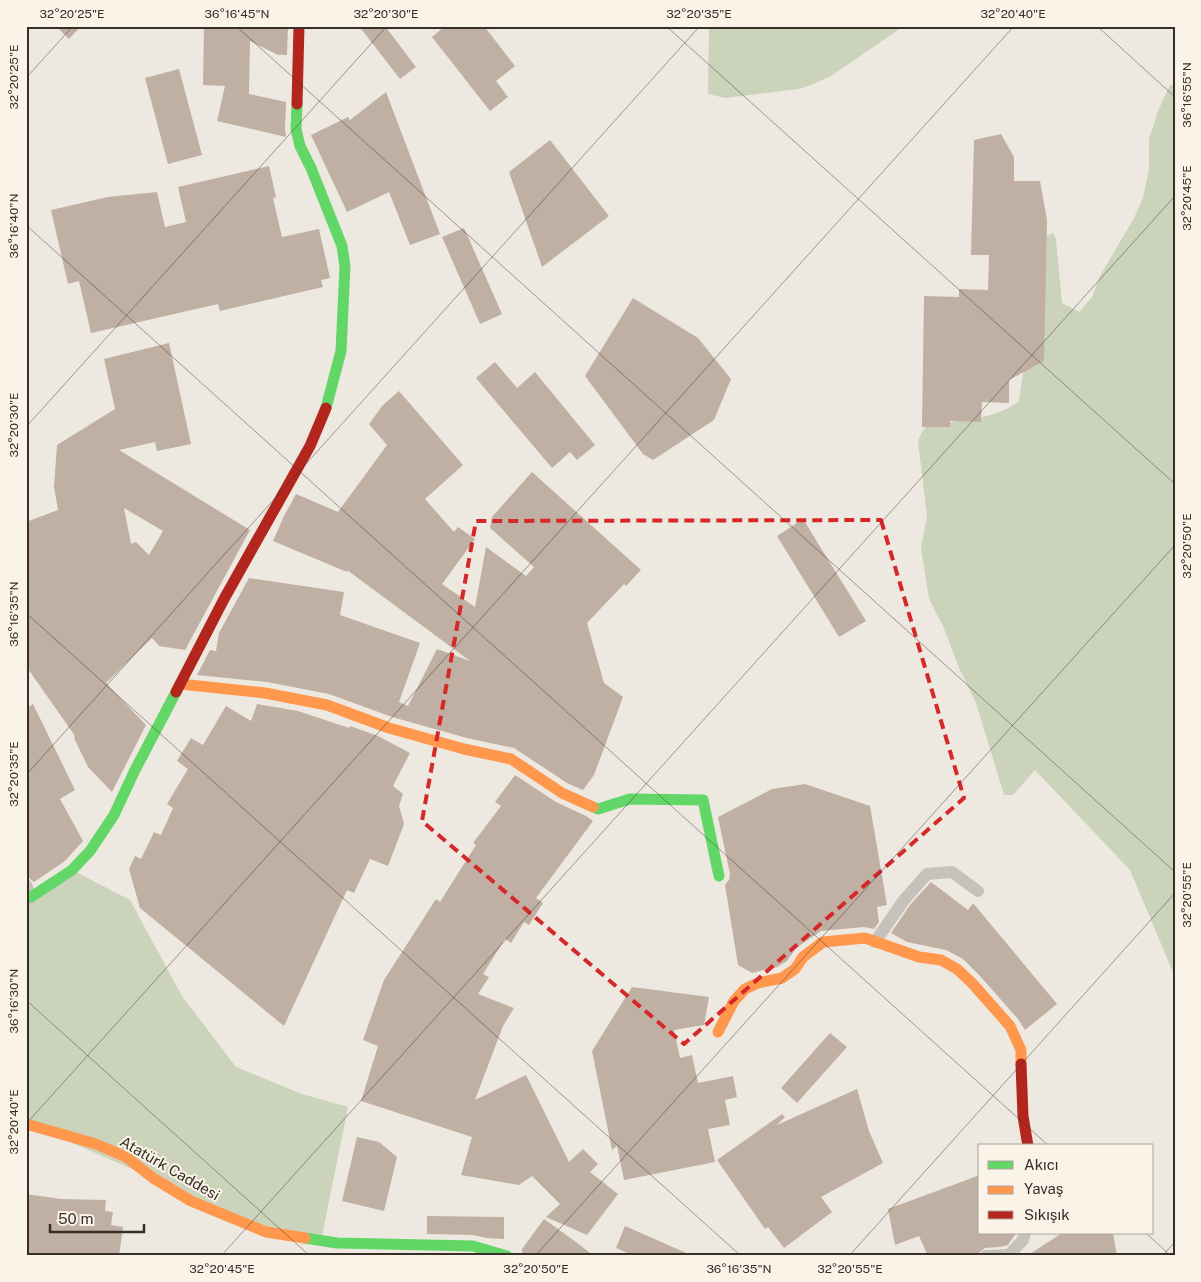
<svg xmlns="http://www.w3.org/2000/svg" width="1201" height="1282" font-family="'Public Sans',sans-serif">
	<rect width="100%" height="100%" fill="#ede9e1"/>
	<path fill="#ccd3bb" d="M709 26H904L831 76 811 85 799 89 725 98 708 94Z
		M1170 85H1175V977L1130 870 1035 770 1013 795H1004L976 703 959 668 943 626 929 599 921 548 927 516 918 441C921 434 924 426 932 423 938 421 946 423 952 422 973 420 1002 415 1019 401L1042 238 1053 233 1056 239 1062 303 1079 312 1092 297 1100 276 1134 218 1143 198 1149 169V139L1158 111Z
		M72 870 130 900 182 996 236 1067 302 1094 348 1107 321 1241 266 1232 153 1178 26 1123V900Z"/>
	<path fill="#c0afa3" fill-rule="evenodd" d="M56 26H81L69 39Z
		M204 26H288L287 55H278L250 41 249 94 286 102 285 129 286 137 217 121 225 86 203 85Z
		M359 26H385L416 67 400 79Z
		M445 26H484L515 66 496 81 508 97 490 111 432 37Z
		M179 69 202 155 168 164 145 78Z
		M386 92 440 234 410 245 389 192 347 212 311 135 348 117 350 120Z
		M1001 134 1014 157V181H1040L1047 220 1044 361 1009 380V403L982 402 981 422 950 421V427H922L924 296 959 297V289L988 290 989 255H971L974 140Z
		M550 140 609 216 542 267 509 172Z
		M269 166 276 197 273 198 282 237 319 229 330 278 321 280 323 287 220 311 218 304 91 333 79 281 68 284 51 210 108 197 157 192 165 227 186 222 178 187Z
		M464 228 502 314 480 324 442 237Z
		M633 298 698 338 731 379 714 420 653 460 643 454 585 376Z
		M169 343 191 444 157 451 155 442 119 450 250 530 185 650 159 646 152 638 106 683 146 725 112 792 88 767 74 738 75 736 26 666V522L58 510 54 487 57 445 115 409 104 359ZM124 508 163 531 149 555 136 542 131 544Z
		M495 362 517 388 535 372 595 445 577 460 570 452 552 468 476 378Z
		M399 391 463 465 425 499 454 532 458 527 475 539 442 584 475 607 486 547 526 576 534 567 490 528 492 517 532 472 641 570 626 586 624 584 587 623 604 683 623 697 594 775 583 790 567 783 514 748 467 738 392 717 329 694 267 682 197 675 210 650 216 651 219 633 249 578 344 592 340 615 420 643 399 702 408 706 437 649 470 661 347 570V572L273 541 284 516 296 494 338 512 387 445 369 424 382 406Z
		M803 519 866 621 839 637 777 536Z
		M33 704 75 790 60 799 83 841 65 861 34 882 29 878 26 864V709Z
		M257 704 298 711 349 728 350 726 378 736 410 753 393 786 403 794 399 806 404 824 388 866 370 859 354 893 347 890 284 1026 140 908 129 869 135 856 141 859 154 832 161 835 173 808 167 804 188 769 177 761 191 738 203 745 226 706 251 721Z
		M515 775 556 802 586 816 593 821 536 898 543 903 529 925 524 922 511 943 505 939 483 974 489 977 478 994 514 1008 503 1026 475 1100 526 1075 569 1162 583 1149 598 1164 590 1172 618 1194 587 1235 546 1217 560 1204 532 1176 519 1185 461 1175 472 1137 361 1101 378 1046 363 1040 384 980 436 899 440 902 476 845 473 843 501 806 495 802Z
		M805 784 870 806 887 905 877 907 879 922 874 929 864 927 821 931 796 948 787 961 777 967 752 973 738 965 725 885 729 880 730 874 718 817 772 789Z
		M931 882 968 910 973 903 1057 1004 1025 1030 1018 1019 980 976 963 959 946 950 907 942 891 933 910 905Z
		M632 987 709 997 704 1025 674 1030 680 1058 692 1055 698 1083 733 1076 737 1097 725 1100 730 1125 708 1129 715 1162 624 1180 617 1146 612 1150 592 1051Z
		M830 1033 847 1047 797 1103 781 1088Z
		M857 1089 869 1131 883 1163 821 1197 832 1212 784 1248 768 1227 765 1229 717 1160 782 1114 785 1117 777 1125Z
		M357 1137 379 1142 397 1157 384 1211 342 1201Z
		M980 1175V1233H1016L1008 1245 1000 1247 985 1248 979 1253 927 1254 919 1236 895 1245 888 1209Z
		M26 1194 61 1199 106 1200 105 1211 113 1212 111 1225 123 1227 119 1256H26Z
		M427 1216 504 1217V1239L487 1238 473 1235 427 1234Z
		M544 1219 576 1242 594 1256H526L522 1253V1249Z
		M625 1226 693 1256H634L616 1248Z
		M1062 1233H1113L1117 1256H1027Z"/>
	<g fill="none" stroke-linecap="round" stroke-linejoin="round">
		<path stroke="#c6c1ba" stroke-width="12" d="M26 885 31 897 26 900
			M875 942 904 900 927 874 952 872 978 891
			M986 1256 1009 1255 1023 1240 1025 1233"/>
		<path stroke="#63d668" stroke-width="11" d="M297 104 296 129 300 146 311 168 342 246 345 266 341 351 326 408
			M593 807 598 809 630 799 703 800 719 876
			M31 897 72 870 90 851 114 815 135 770 176 692
			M305 1238 337 1243 473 1246 507 1256"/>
		<path stroke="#ff974d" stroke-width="11" d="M180 684 265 693 327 705 389 728 464 749 511 759 562 793 593 807
			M718 1032 734 1001 745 989 758 983 782 978 795 969 803 957 823 942 865 938 919 957 941 960 957 969 972 983 1010 1026 1021 1050V1064
			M26 1124 96 1144 126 1157 153 1178 191 1201 266 1232 305 1238"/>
		<path stroke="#b3261e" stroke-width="11" d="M297 104 299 26
			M176 692 224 599 310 446 326 408
			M1021 1064 1023 1116 1028 1146"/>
	</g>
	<path fill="none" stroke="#d62828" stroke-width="4" stroke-dasharray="10 6" stroke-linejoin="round" d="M881 520 964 798 684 1044 422 821 476 521Z"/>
	<path fill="none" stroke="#372e28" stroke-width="1" stroke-opacity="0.45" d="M236 26 1175 872M666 26 1175 484M1097 26 1175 97M26 78 73 26M26 225 1049 1146M26 427 387 26M26 613 741 1256M26 775 700 26M26 1000 310 1256M26 1124 1014 26M1146 1233 1171 1256M221 1256 1175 196M535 1256 1175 545M849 1256 1175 893M1162 1256 1175 1242"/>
	<g text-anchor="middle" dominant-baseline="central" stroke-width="4" stroke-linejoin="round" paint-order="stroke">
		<g font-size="15" fill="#372e28" stroke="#faf3e8">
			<text transform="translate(170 1168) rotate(30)">Atatürk Caddesi</text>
		</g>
	</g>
	<rect width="1201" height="1282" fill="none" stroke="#faf3e8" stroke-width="55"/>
	<rect x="978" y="1144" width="175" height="90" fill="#faf3e8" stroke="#aca49b"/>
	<rect x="988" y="1161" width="25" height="8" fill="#63d668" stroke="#aca49b"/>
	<text x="1024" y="1170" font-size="15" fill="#372e28">Akıcı</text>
	<rect x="988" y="1186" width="25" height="8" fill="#ff974d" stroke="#aca49b"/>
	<text x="1024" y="1194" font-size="15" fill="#372e28">Yavaş</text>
	<rect x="988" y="1211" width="25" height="8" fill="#b3261e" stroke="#aca49b"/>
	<text x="1024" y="1220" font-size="15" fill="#372e28">Sıkışık</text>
	<path d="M50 1224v8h94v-8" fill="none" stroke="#372e28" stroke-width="2.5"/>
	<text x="58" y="1224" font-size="15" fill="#372e28" stroke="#faf3e8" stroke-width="4" paint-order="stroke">50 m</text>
	<rect x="28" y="28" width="1146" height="1226" fill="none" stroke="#372e28" stroke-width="2"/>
	<g font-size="12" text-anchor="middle" fill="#372e28">
		<text x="72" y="18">32°20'25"E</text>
		<text x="237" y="18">36°16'45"N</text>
		<text x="386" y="18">32°20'30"E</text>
		<text x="699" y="18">32°20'35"E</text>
		<text x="1013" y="18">32°20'40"E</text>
		<text transform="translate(14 77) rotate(-90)" y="4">32°20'25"E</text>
		<text transform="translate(1187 95) rotate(-90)" y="4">36°16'55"N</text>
		<text transform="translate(1187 198) rotate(-90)" y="4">32°20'45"E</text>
		<text transform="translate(14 226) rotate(-90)" y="4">36°16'40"N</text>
		<text transform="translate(14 425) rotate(-90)" y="4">32°20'30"E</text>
		<text transform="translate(1187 546) rotate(-90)" y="4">32°20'50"E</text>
		<text transform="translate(14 614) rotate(-90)" y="4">36°16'35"N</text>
		<text transform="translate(14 774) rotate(-90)" y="4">32°20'35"E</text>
		<text transform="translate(1187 895) rotate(-90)" y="4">32°20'55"E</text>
		<text transform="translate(14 1001) rotate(-90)" y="4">36°16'30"N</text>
		<text transform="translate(14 1122) rotate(-90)" y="4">32°20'40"E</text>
		<text x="222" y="1273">32°20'45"E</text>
		<text x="536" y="1273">32°20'50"E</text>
		<text x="739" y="1273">36°16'35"N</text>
		<text x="850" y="1273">32°20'55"E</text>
	</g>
</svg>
